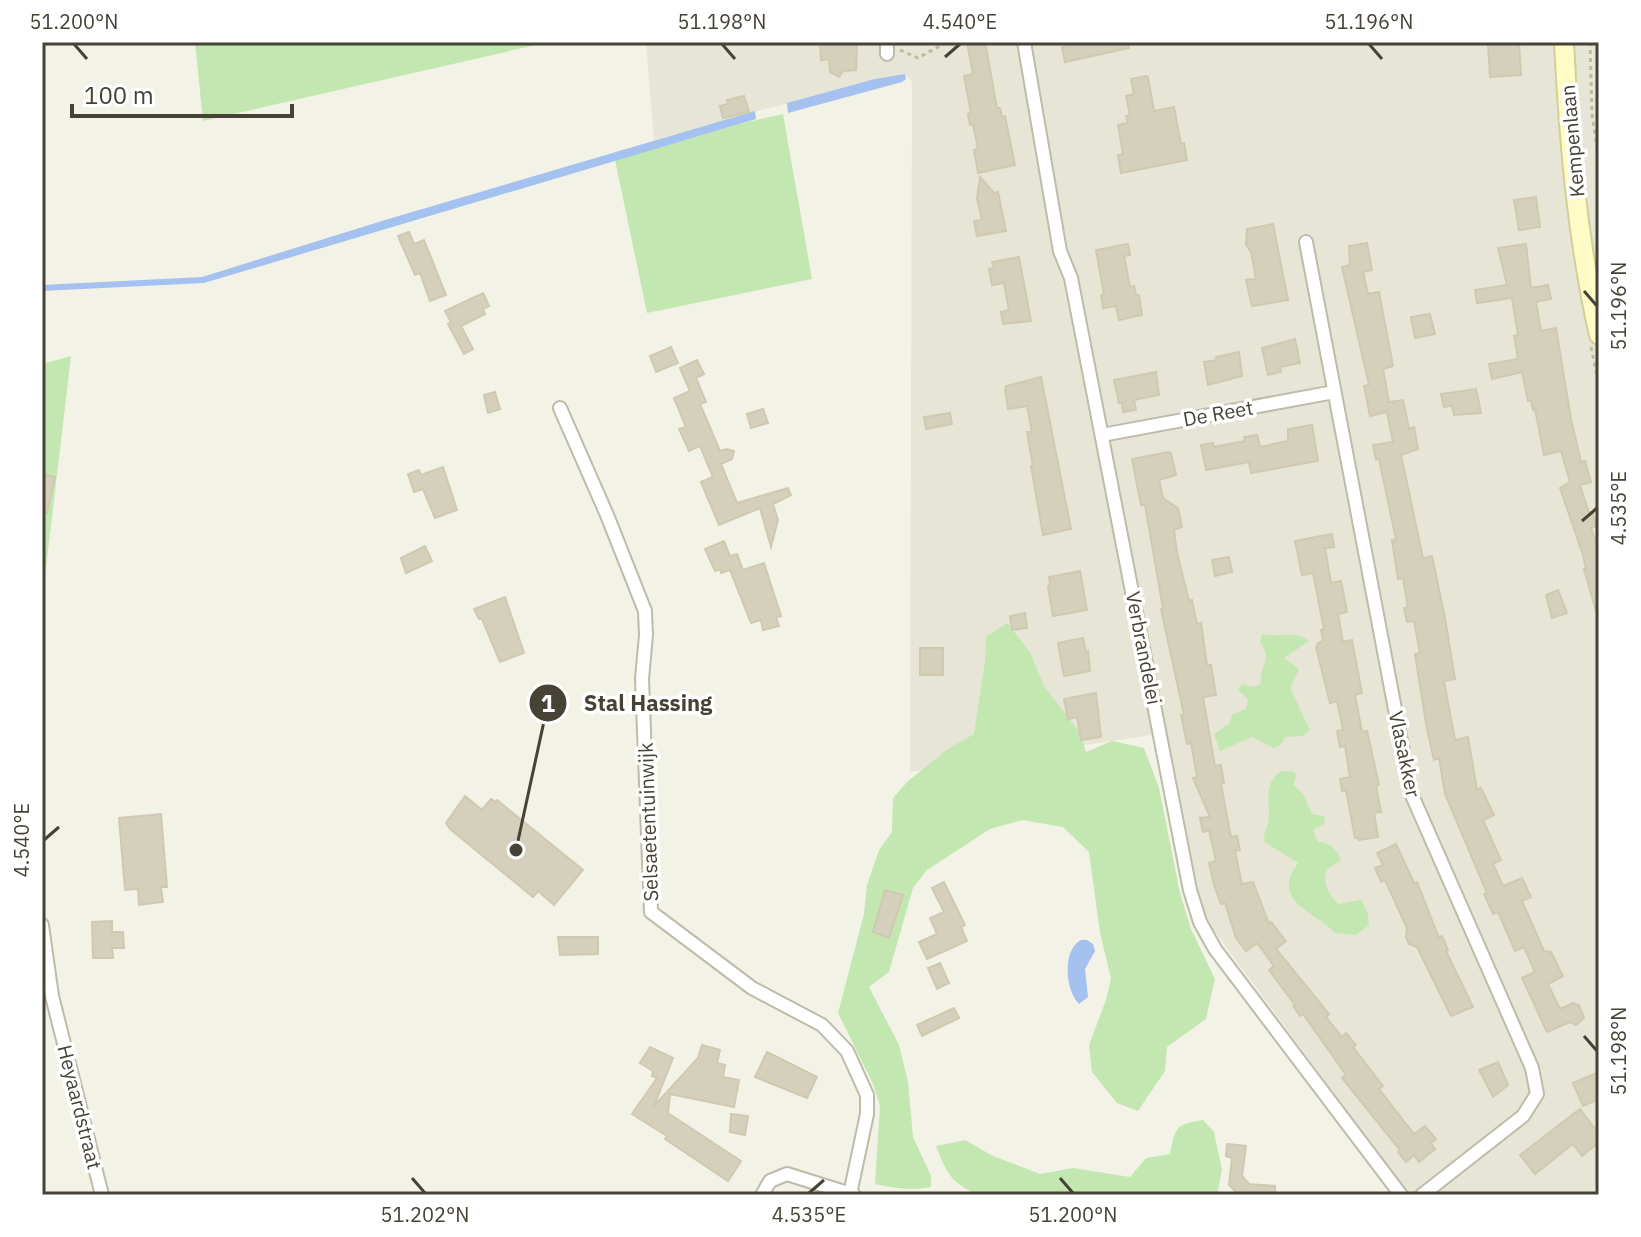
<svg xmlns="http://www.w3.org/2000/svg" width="1641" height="1237" font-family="'IBM Plex Sans',sans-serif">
	<rect width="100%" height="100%" fill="#f3f2e7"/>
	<path fill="#e7e5d5" d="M646 42H1599V1195H1409L1204 917 1164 733 910 772 912 82 906 75 753 112 654 140Z"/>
	<path fill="#c3e7b0" d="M195 42H549L203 121Z
		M783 114 812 279 647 313 615 160 747 122Z
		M71 356 42 602V364Z
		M1007 623 1030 652 1044 686 1080 733 1086 752 1112 741 1144 748 1159 788 1180 893 1191 929 1215 979 1206 1019 1167 1047 1165 1071 1138 1111 1117 1103 1092 1072 1089 1045 1106 1000 1111 978 1100 933 1089 852 1063 827 1022 820 990 829 927 870 913 888 889 972 869 987 899 1045 908 1082 913 1137 931 1176V1187C911 1191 895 1188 875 1184L880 1106 873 1084 838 1013 864 914 867 885 879 850 892 832 893 798 908 781 948 749 974 734 985 661 986 637Z
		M1262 634C1277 638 1296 630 1309 641L1284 658 1299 669 1290 688 1310 730 1303 736 1285 737 1282 744 1274 748 1252 737 1220 751 1214 734 1229 724 1233 714 1246 709 1248 699 1238 690 1242 684 1254 687 1261 684C1258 668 1274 659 1260 643Z
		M1282 771H1292L1297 775 1293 784 1303 794 1312 814 1324 816 1325 823 1313 830 1318 842C1330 842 1336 849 1341 860L1327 869C1322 884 1328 893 1338 904L1361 900 1368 914 1369 925 1356 935 1335 933C1317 912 1269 902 1298 863L1265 842 1264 833C1278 812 1256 787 1282 771Z
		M1203 1120 1214 1132 1222 1170 1217 1195H979C951 1183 947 1174 936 1146L965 1140 993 1156 1040 1174 1073 1168 1130 1177 1146 1158 1170 1154C1176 1126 1175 1125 1203 1120Z"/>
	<path fill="#a4c1ef" d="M905 74 906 79 902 82 788 113 787 103 875 79Z
		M755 111 756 119 204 283 42 291V285L202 277 385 220Z
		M1081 940H1087L1093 944 1095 951 1085 969 1088 997 1079 1004C1065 990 1062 950 1081 940Z"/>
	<path fill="#d5d0bc" stroke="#cfc9b0" stroke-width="2" d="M820 42H857L856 70 843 71 839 77 830 72 829 59 821 60Z
		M967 42H985L997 108H1000L1002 117 1005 116 1015 165 978 173 974 150 978 149 973 124 970 125 968 114 971 113 964 76 973 74Z
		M1091 42H1129V48L1065 62 1062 47Z
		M1488 42H1519L1521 75 1490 77Z
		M1146 76 1148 77 1154 111 1174 107 1181 144 1184 143 1187 160 1121 173 1118 155 1123 154 1118 125 1128 123 1126 116H1130L1126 96 1134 94 1131 79Z
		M744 96 749 112 723 118 720 106 728 104 727 100Z
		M980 177 994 193 998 192 1006 231 977 236 974 221 982 220 977 198Z
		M1536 197 1540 227 1519 230 1514 200Z
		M1273 224 1288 300 1252 306 1246 280 1256 279 1251 252 1246 245 1247 229Z
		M409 232 414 244 424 240 446 295 430 301 420 273 415 275 398 236Z
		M1367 243 1372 270 1363 272 1368 294 1379 292 1393 366 1383 369 1389 402 1403 400 1409 429 1414 427 1418 449 1401 455 1423 558 1432 556 1445 618 1455 679 1444 681 1455 740 1468 737 1477 790 1481 788 1494 815 1483 820 1501 860 1493 864 1503 886 1522 878 1531 897 1522 901 1544 951 1551 952 1563 976 1548 984 1560 1009 1573 1003 1579 1005 1584 1018 1576 1025 1570 1022 1547 1032 1522 978 1535 972 1524 947 1515 951 1498 912 1493 914 1484 894 1487 893 1445 794 1439 758 1434 760 1427 729 1415 654 1420 653 1414 621 1407 622 1404 608H1408L1403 578 1398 579 1392 540 1396 539 1379 459 1376 460 1373 445 1393 442 1387 412 1370 416 1364 386 1369 385 1342 267 1350 265 1349 246Z
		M1128 244 1130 255 1124 256 1130 287 1134 286 1136 295H1139L1142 315 1119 320 1116 306 1103 308 1101 295H1104L1096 250Z
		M1526 244 1531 288 1548 285 1551 299 1536 302 1541 331 1556 328 1571 419 1581 462 1585 461 1591 482 1580 485 1589 513 1592 512 1597 526 1591 528 1599 550V610L1596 611 1584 569H1586L1583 555 1560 488 1570 482 1561 451 1544 455 1535 409 1533 410 1531 400 1528 401 1522 372 1492 379 1489 364 1518 359 1514 336 1518 335 1512 298 1477 303 1475 290 1507 285 1498 248Z
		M1019 257 1031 321 1003 324 1001 312 1009 310 1004 283 992 285 989 269 994 268 992 262Z
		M483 293 489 306 483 309 485 314 461 326 473 349 464 354 448 324 451 322 445 311Z
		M1430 314 1435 334 1415 338 1411 317Z
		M1295 339 1300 363 1280 367 1281 372 1268 375 1262 348Z
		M671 347 678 363 656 372 650 356Z
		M1239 352 1242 376 1208 385 1204 362 1217 360 1216 357Z
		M697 360 704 374 696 378 706 402 700 404 720 451 727 449 734 451 732 459 721 464 737 503 788 488 791 495 773 504 778 520 771 547 760 508 719 525 701 482 713 477 700 446 689 451 679 429 686 427 674 398 690 391 680 368Z
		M1156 372 1159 395 1134 400 1136 410 1123 412 1122 403H1119L1114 380Z
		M1041 377 1071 529 1043 535 1031 466H1033L1027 432H1032L1027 406 1008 409 1005 390 1006 386Z
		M1476 389 1481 413 1454 415 1452 405 1444 407 1441 394Z
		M495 392 500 409 488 413 484 395Z
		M763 409 768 423 751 428 747 414Z
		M950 413 952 424 926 429 924 417Z
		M1312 425 1318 461 1251 473 1249 462 1206 470 1201 445 1213 443 1214 447 1245 441 1244 437 1257 435 1260 447 1288 441V429Z
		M1168 452 1171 453 1176 475 1159 480 1163 498 1178 508 1182 527 1174 530 1177 553 1189 601 1192 600 1197 624 1201 623 1207 665H1211L1216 695 1203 697 1215 766 1221 765 1224 783 1221 784 1231 837 1237 836 1240 850 1235 851 1242 884 1253 882 1269 924 1271 922 1286 941 1276 949 1329 1014 1326 1017 1342 1037 1346 1033 1356 1045 1353 1047 1383 1086 1379 1089 1414 1134 1425 1126 1436 1139 1431 1143 1435 1149 1419 1162 1414 1155 1406 1162 1398 1152 1400 1150 1342 1078 1346 1075 1303 1014 1300 1016 1293 1006 1295 1005 1269 970 1274 966 1257 943 1246 951 1236 938 1225 903 1221 904 1214 885 1209 863 1216 861 1209 830 1203 832 1200 818 1210 817 1193 778 1197 777 1191 743 1187 744 1181 715H1184L1161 609 1163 608 1145 505H1141L1132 459Z
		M443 467 457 510 435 518 423 489 414 492 408 474 419 470 421 475Z
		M42 474 55 477 47 513H42Z
		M1332 534 1334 547 1325 548 1331 583 1341 581 1347 612 1338 614 1343 642 1352 640 1362 693 1355 695 1362 732 1367 731 1379 785H1376L1381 812 1374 813 1378 837 1359 840 1358 838H1355L1346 790 1342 791 1340 779 1350 777 1345 746 1340 747 1337 731 1343 730 1337 701 1330 703 1316 647 1318 643 1323 641 1321 630 1324 629 1313 573 1302 575 1295 541Z
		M724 541 730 556 737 554 743 570 764 563 781 616 776 617 779 626 763 630 761 620 751 623 730 570 721 573 720 569 715 571 705 549Z
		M425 546 432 561 406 573 401 558Z
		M1229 557 1232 572 1215 576 1212 560Z
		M1080 571 1087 610 1053 616 1048 586 1050 585 1049 577Z
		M1558 590 1567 613 1552 618 1546 595Z
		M505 597 524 653 500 662 482 619H479L474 609Z
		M1025 613 1027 628 1012 630 1010 616Z
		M1083 638 1086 652 1088 651 1090 671 1064 676 1058 643Z
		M920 648H943V675H920Z
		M1096 693 1101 737 1081 740 1077 717 1068 719 1064 699Z
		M465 796 482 810 491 799 495 802 497 800 583 870 554 905 538 891 533 897 450 829 446 823Z
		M161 814 167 887H161L163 902 139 905 138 889 125 890 119 818Z
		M1396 844 1414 883 1417 882 1439 938 1442 936 1448 950 1446 951 1473 1007 1451 1016 1417 947 1409 944 1406 937 1407 928 1385 880 1381 882 1375 868 1383 865 1377 853Z
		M944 882 965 925 961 927 967 941 927 959 919 942 937 934 930 918 944 912 932 888Z
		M885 890 903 895 889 938 873 932Z
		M112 921V932H123L124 948H112L113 958H93L92 922Z
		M558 937H598V954L560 955Z
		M940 963 949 983 937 989 928 968Z
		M954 1008 959 1018 922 1036 917 1025Z
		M702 1045 720 1050 717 1063 725 1065 723 1077 739 1080 734 1107 670 1094 668 1113 741 1161 728 1181 665 1139 667 1136 632 1114 657 1078 652 1076 653 1071 640 1063 650 1047 673 1058 654 1106 698 1058Z
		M767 1052 817 1077 807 1098 755 1077Z
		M1498 1062 1508 1085 1493 1097 1479 1070Z
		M1599 1072V1099L1583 1106 1573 1083Z
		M1580 1109 1599 1134V1142L1582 1156 1573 1144 1535 1174 1520 1155Z
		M731 1114 748 1116 745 1135 730 1132Z
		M1227 1144 1246 1146 1242 1176 1249 1184 1275 1186V1195H1239L1229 1185 1232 1158 1226 1156Z"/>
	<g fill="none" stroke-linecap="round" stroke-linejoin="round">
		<g stroke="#bebbaa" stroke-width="16">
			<path id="minor" d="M1024 42 1060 251 1071 278 1190 890 1200 922 1215 949 1401 1195
				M887 54V42
				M1306 242 1411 793 1532 1068 1537 1094 1523 1116 1422 1195
				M560 408 607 515 645 611 646 635 642 679 651 912 752 988 822 1025 847 1051 867 1095V1114L850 1194
				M1102 435 1334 392
				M42 925 52 996 102 1195
				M762 1195 770 1181 787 1174 854 1195"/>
		</g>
		<g stroke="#d2cf97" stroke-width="22">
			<path id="secondary" d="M1564 42C1569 141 1577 238 1599 335"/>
		</g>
		<path stroke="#c0ba9b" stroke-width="3" stroke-dasharray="4 4" stroke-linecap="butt" d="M1590 42 1592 114 1599 161
			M900 50 918 58 947 42
			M1591 347 1599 386"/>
		<use href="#minor" stroke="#fff" stroke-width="12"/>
		<use href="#secondary" stroke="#fefbc6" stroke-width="18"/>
	</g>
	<path fill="none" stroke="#464336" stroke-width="3" d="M74 44 87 59M722 44 735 59M1369 44 1382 59M945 57 960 44M1584 291 1597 306M1582 521 1597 508M44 840 59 827M1584 1036 1597 1051M412 1178 425 1193M1060 1178 1073 1193M809 1193 824 1180"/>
	<g text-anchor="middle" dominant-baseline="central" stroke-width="7" stroke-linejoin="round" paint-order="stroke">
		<g font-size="20" fill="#464336" stroke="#fff">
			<text transform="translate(1572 141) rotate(-95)">Kempenlaan</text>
			<text transform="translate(1218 413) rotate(-10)">De Reet</text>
			<text transform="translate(1144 648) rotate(79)">Verbrandelei</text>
			<text transform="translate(1405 754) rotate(78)">Vlasakker</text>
			<text transform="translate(648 822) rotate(-92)">Selsaetentuinwijk</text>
			<text transform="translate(80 1107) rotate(76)">Heyaardstraat</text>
		</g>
	</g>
	<path fill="none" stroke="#464336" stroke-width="3" d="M516 850L548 703"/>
	<g fill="#464336" stroke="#fff" stroke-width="3">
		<circle cx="516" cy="850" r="8"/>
		<circle cx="548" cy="703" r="20"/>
	</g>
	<g font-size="24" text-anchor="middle" font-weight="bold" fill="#fff">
		<text x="548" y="712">1</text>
	</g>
	<g font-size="22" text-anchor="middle" font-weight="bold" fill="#464336" stroke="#fff" stroke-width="7" stroke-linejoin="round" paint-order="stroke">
		<text x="648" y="711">Stal Hassing</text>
	</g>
	<rect width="1641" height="1237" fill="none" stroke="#ffffff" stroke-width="88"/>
	<path d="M72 104v12h220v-12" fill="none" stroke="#464336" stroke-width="4"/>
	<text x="84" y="104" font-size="24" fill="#464336" stroke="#ffffff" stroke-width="6" paint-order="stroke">100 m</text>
	<rect x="44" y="44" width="1553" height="1149" fill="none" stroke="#464336" stroke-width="3"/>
	<g font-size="20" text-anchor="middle" fill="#464336">
		<text x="74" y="29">51.200°N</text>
		<text x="722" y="29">51.198°N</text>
		<text x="960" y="29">4.540°E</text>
		<text x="1369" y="29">51.196°N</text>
		<text transform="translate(1619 306) rotate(-90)" y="7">51.196°N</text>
		<text transform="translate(1619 508) rotate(-90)" y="7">4.535°E</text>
		<text transform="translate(22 840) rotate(-90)" y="7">4.540°E</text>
		<text transform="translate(1619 1051) rotate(-90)" y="7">51.198°N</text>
		<text x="425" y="1222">51.202°N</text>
		<text x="809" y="1222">4.535°E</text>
		<text x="1073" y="1222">51.200°N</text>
	</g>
</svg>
